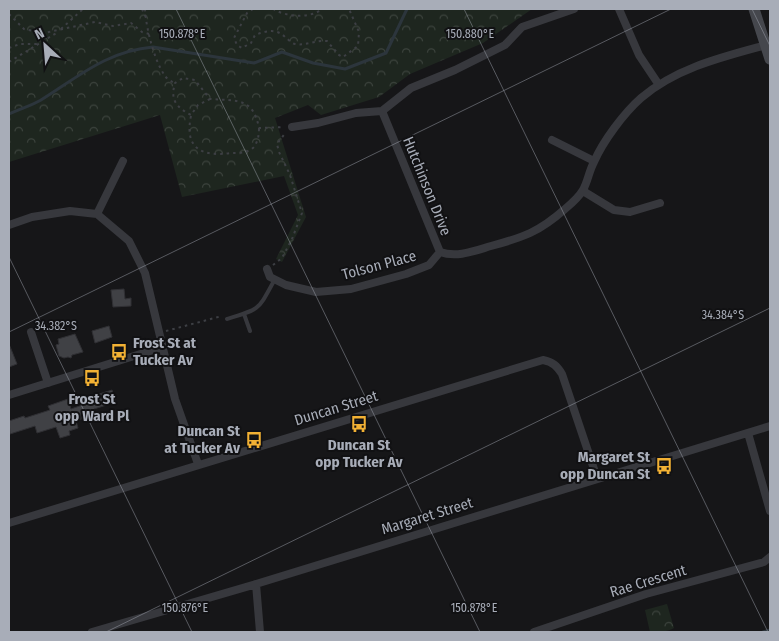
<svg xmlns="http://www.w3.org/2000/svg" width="779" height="641" font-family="'Fira Sans Condensed',sans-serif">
	<defs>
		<pattern id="forest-crowns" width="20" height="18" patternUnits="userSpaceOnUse" patternTransform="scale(1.25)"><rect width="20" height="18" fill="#1e261f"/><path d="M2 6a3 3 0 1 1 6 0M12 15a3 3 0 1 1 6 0" fill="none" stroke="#3c433d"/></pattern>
	</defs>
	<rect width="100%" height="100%" fill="#161618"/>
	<path fill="url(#forest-crowns)" d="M9 9H532L483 43 410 74 379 97 321 115 308 105 275 118 306 217 282 262 276 259 298 215 284 176 182 197 160 115 9 162Z
		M667 604 674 628C668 632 658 632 650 632L645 610Z"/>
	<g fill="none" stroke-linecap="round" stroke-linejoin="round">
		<path stroke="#2c353c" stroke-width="3" d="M9 114C19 109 31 106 41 100 78 77 107 51 153 47L254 63 282 52 313 63 345 69 386 53 407 9
			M763 632 770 630"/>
	</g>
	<path fill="#404145" stroke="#303034" d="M124 289 125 299 131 298V306L113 307 111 290Z
		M109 326 112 337 95 343 92 331Z
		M75 334 83 352 72 355 71 358 68 357 64 358 59 356 56 345 59 344 58 339Z
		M9 344 17 364 9 367Z
		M112 390 116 402 94 409 95 414 76 421 78 428 69 431 70 435 60 438 56 427 37 433 35 426 10 434 9 421 24 416 25 418 50 410 48 406 68 399 71 409 97 400 96 395Z"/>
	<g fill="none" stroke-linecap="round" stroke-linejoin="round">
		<path stroke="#3d3f44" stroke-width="2" stroke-dasharray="2.5 4" stroke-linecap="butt" d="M142 9 145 16
			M145 9C146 28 154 60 165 76 167 79 171 81 174 83
			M253 9 247 13 234 38 237 45 242 48 251 43 255 35C266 31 276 28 285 37 288 39 291 43 295 44 306 46 315 40 327 41L339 55 343 57 358 46 359 32 349 9
			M273 9C287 17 308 19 323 9
			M9 14 24 29 44 33 95 22 113 26 131 23 142 32 149 34
			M61 29 83 9
			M9 48 20 44H38
			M9 62 58 32
			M210 99 198 105 191 115C176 107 170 100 175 83L183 78 195 80 210 99C237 101 253 97 259 128L284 127
			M191 116C184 149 202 157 232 153 239 153 248 153 254 147 258 141 259 135 259 128
			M273 265 282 258 292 239 302 213 290 175 279 152 277 144 286 132
			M166 331 222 316"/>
		<path stroke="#37383d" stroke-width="4" d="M244 314 250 331
			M227 319C261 309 258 310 275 279"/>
		<path stroke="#37383d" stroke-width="8" d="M619 9 639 55 659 85
			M382 111 440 252C457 258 474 251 491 246 524 237 539 232 565 209 571 204 579 197 583 190 588 181 589 171 594 162 603 141 624 113 641 98 676 68 722 57 766 45
			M382 111 411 88 455 70 505 45 522 27 574 9
			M292 127 318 123 356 113 382 111
			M552 140 594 161
			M583 191 614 210 630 212 660 203
			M97 214 123 161
			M9 225 32 217 70 211 97 214 129 241 145 273 175 399 198 464
			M267 269 270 277 286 285 316 292 351 289 406 274 429 265 440 252
			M31 332 48 383
			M9 395 163 347
			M748 433 770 511
			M9 523 543 360C553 362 557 366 562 374L597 478
			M256 584 260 632
			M92 632 256 584 770 426
			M534 632 646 594 764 562 770 557"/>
		<path stroke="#45474d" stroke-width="11" d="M754 9 770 59"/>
	</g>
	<path fill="none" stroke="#a8adb8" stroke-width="1" stroke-opacity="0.45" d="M176 9 480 632M464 9 768 632M752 9 770 46M9 257 192 632M9 332 671 9M106 632 770 308"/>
	<defs>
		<g id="bus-bare" transform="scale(1.35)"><path d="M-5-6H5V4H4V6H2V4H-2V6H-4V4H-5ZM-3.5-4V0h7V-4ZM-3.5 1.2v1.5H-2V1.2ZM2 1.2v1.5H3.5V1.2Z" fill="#f2b134" stroke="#111113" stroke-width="2.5" paint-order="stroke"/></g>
	</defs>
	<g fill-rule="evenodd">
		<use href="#bus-bare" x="119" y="352"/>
		<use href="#bus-bare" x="92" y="378"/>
		<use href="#bus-bare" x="359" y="424"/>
		<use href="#bus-bare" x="254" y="440"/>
		<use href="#bus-bare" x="664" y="466"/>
	</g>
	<g text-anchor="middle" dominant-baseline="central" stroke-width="4" stroke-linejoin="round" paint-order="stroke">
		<g font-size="15" fill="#a8adb8" stroke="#111113">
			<text transform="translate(427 186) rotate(68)">Hutchinson Drive</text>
			<text transform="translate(379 265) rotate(-15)">Tolson Place</text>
			<text transform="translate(336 408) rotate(-17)">Duncan Street</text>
			<text transform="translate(427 516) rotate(-17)">Margaret Street</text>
			<text transform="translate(648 581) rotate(-17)">Rae Crescent</text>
		</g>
		<g font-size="15" font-weight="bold" fill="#a8adb8" stroke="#111113">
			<text x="133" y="343" text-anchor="start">Frost St at<tspan x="133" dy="17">Tucker Av</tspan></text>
			<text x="92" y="399">Frost St<tspan x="92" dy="17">opp Ward Pl</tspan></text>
			<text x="240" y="431" text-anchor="end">Duncan St<tspan x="240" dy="17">at Tucker Av</tspan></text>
			<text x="359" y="445">Duncan St<tspan x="359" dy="17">opp Tucker Av</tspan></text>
			<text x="650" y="457" text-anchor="end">Margaret St<tspan x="650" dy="17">opp Duncan St</tspan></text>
		</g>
	</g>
	<g font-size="12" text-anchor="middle" fill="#a8adb8" stroke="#111113" stroke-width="4" stroke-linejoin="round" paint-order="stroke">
		<text x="182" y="38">150.878°E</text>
		<text x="470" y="38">150.880°E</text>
		<text x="723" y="319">34.384°S</text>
		<text x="56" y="330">34.382°S</text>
		<text x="185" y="612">150.876°E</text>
		<text x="474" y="612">150.878°E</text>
	</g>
	<rect width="779" height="641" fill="none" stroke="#a8adb8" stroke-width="20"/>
	<g transform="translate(45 45) rotate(334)" stroke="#111113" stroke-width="4" paint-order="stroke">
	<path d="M0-4L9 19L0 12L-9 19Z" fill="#a8adb8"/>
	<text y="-8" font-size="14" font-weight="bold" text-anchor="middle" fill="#a8adb8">N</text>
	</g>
</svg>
